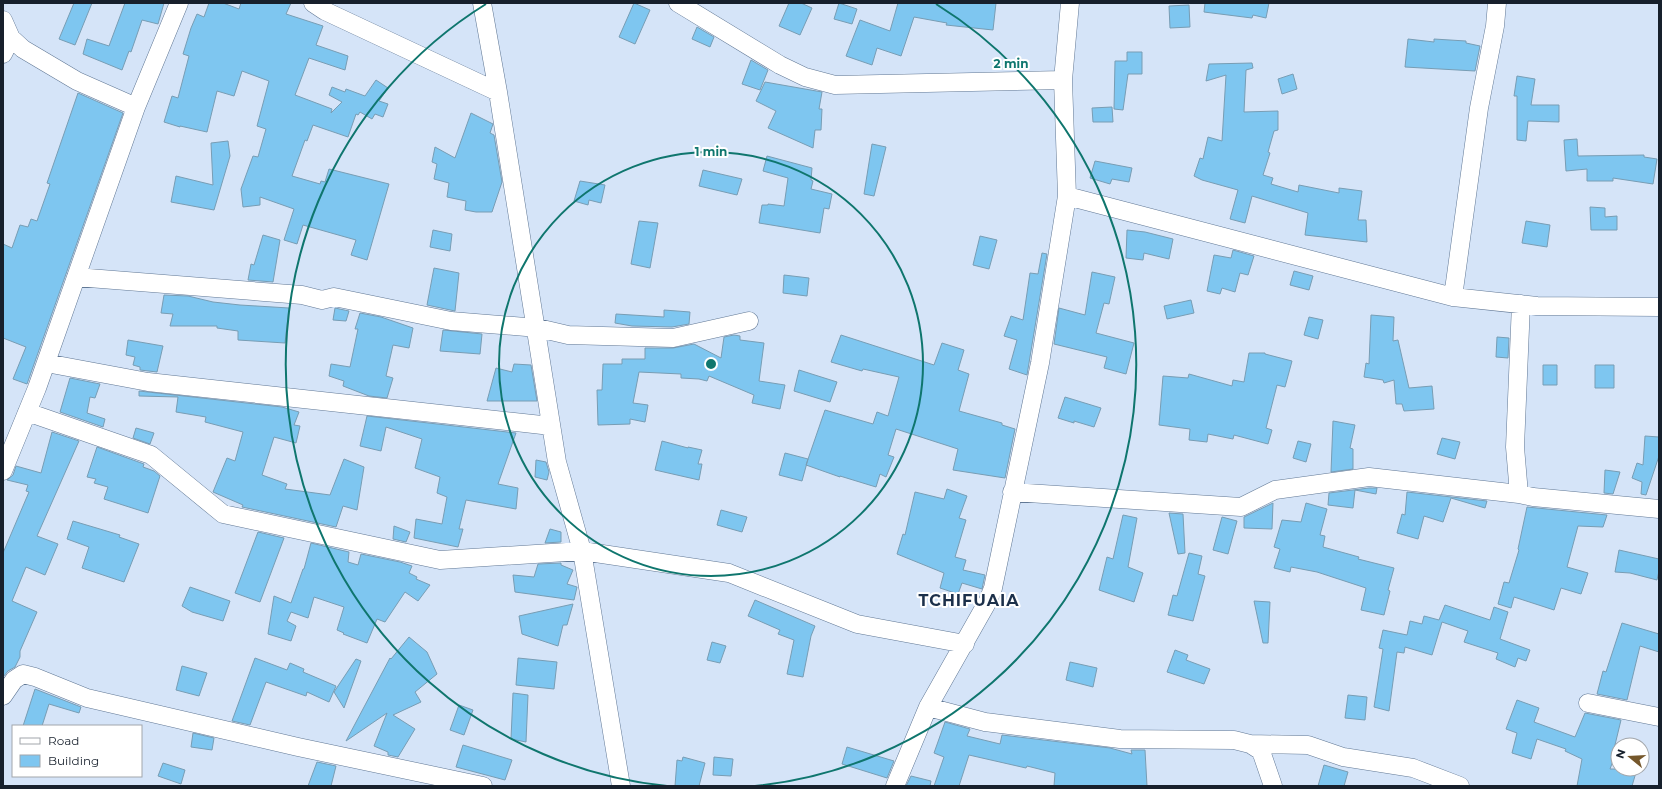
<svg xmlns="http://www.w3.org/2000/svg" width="1662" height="789" font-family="Montserrat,sans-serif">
	<rect width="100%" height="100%" fill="#d5e4f8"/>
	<path fill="#7ec6f0" stroke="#789db4" d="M74 3H92L75 45 59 39Z
		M125 3H164L158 24 142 20 131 52 129 51 122 70 83 54 87 39 109 46Z
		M209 3H223L239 9 241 3H291L286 14 323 26 316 45 348 56 345 70 309 58 295 95 332 109 331 113 342 102 329 95 332 87 345 92 346 89 365 96 376 80 388 88 379 101 388 104 383 117 375 114 372 119 360 112 358 115 356 114 348 137 313 125 307 141 305 140 292 176 320 184 321 181 325 182 329 169 389 184 367 260 351 255 356 240 303 225 297 244 284 240 294 209 260 197V205L243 207 241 189 253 156 258 157 266 129 257 126 269 81 242 71 234 96 217 91 207 132 180 126V127L164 122 172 96 178 98 189 56 183 54 191 28 197 14 204 17Z
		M634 3 650 10 635 44 619 37Z
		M789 3H801L812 8 800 35 779 26Z
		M839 3 857 9 852 24 834 19Z
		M898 3H996L993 30 946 25 947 23 914 17 901 56 877 48 872 65 846 56 860 20 890 31Z
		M1205 3H1269L1266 18 1253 15 1252 18 1204 12Z
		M1189 5 1190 27 1170 28 1169 6Z
		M697 27 714 37 710 47 692 39Z
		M1408 39 1434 42V39L1466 41V43L1480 46 1475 71 1405 67Z
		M1127 52H1142V74H1128L1123 110 1114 109 1115 61H1127Z
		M751 60 768 70 760 90 742 84Z
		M1252 63 1253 68 1246 70 1244 112 1278 111V130L1274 131 1268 152 1270 153 1263 175 1273 178 1271 184 1298 192 1299 185 1339 193V188L1362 191 1358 220H1366L1367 242 1305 235 1308 213 1252 196 1245 223 1230 219 1238 190 1202 180 1194 176 1200 158 1203 159 1208 137 1222 141 1226 75 1206 81 1209 64Z
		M1293 74 1297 89 1282 94 1278 79Z
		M1517 76 1535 79 1531 105H1559V122L1528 121 1526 141 1517 140V96H1514Z
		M765 82 822 92 819 109H822L821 130H815L813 148 768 128 776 111 756 101Z
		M78 93 123 113 27 384 13 379 26 347 3 338V244L12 248 20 225 28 227 31 219 37 221 50 184 47 183Z
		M1112 107 1113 122H1093L1092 108Z
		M471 113 493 124 490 133 494 135 502 182 492 212H476L465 210 466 201 447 197 449 183 434 179 437 164 432 162 435 147 455 158Z
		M1577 139 1578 156 1644 155V157L1657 159 1653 184 1613 178V181H1587V169L1566 171 1564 140Z
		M228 141 230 156 214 210 171 202 176 176 213 185 211 143Z
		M872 144 886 147 874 196 864 194Z
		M767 156 812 168 811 180 813 181 811 189 832 194 829 209 824 208 820 233 759 223 762 205H768V204L784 206 788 178 763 171Z
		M1095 161 1132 168 1129 182 1112 179 1110 184 1090 178Z
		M703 170 742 179 737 195 699 186Z
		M580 181 605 185 601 203 589 200 588 205 574 201Z
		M1590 207 1605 208V217L1617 216V230H1591Z
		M639 221 658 223 650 268 631 264Z
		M1526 221 1550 225 1547 247 1522 243Z
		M433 230 452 234 450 251 430 247Z
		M1127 230 1145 232 1173 239 1169 259 1144 253 1143 260 1126 258Z
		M263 235 280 240 273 282 248 280 251 264 254 265Z
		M980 236 997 240 989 269 973 265Z
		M1233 250 1254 256 1248 275 1240 273 1235 292 1222 288 1220 294 1207 291 1214 255 1231 258Z
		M1042 253 1047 254 1027 375 1009 369 1017 340 1004 336 1011 316 1023 320 1030 273 1038 274Z
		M434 268 459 273 455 311 427 305Z
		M1294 271 1313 276 1309 290 1290 285Z
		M1092 272 1115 277 1109 304 1104 303 1096 333 1134 343 1126 374 1104 368 1107 357 1054 344 1059 308 1085 315Z
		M784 275 809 278 807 296 783 293Z
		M164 295 188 296 213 302 240 305 289 308 285 343 238 340V331L217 328V326H170L173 314 161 313Z
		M1191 300 1194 313 1167 319 1164 306Z
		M335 308 349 311 346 321 333 320Z
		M664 310 690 312 689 324 672 327 632 326 615 323 616 314 664 317Z
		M360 313 381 317 413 328 409 348 393 345 386 376 393 378 387 398 369 396 343 386 344 381 329 376 331 364 350 367 358 329H355Z
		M1371 315 1394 317 1393 341 1398 340 1409 388 1432 386 1434 409 1404 411 1402 404H1396L1394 380 1384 383 1383 380 1364 377 1366 363 1369 364Z
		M1309 317 1323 320 1318 339 1304 335Z
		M443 330 482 334 480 354 440 351Z
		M734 335 740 336V340L764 343 759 381 785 385 780 409 752 403 754 395 709 376 707 381 699 379 681 378V374L639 372 633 403 648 405 645 422 630 419V424L598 425 597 390H602L603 364H622V359H645V348H673L694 344 721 358 724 337Z
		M841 335 934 365 942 343 964 350 958 370 969 374 959 411 1002 423V425L1015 429 1005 478 953 470 958 449 896 429 888 455 894 457 886 477 880 474 876 487 840 476V477L806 465 825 410 873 424 877 412 888 416 899 377 863 369 862 371 831 362Z
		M1497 337 1509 338 1508 358 1496 357Z
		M128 340 163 346 157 372 140 370V367L133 365 135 357 126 355Z
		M1249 353H1265V354L1292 361 1285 387 1277 385 1266 428 1272 430 1268 444 1234 435 1233 439 1208 434 1207 442 1189 440 1190 429 1159 425 1163 376 1188 378 1189 374 1232 386 1233 380 1244 382Z
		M514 364 531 365 537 401H487L496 368 512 372Z
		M1543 365H1557V385H1543Z
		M1595 365H1614V388H1595Z
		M799 370 837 382 830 402 794 391Z
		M70 378 100 384 95 398 90 397 87 413 105 419 103 427 60 412Z
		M139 391 282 407 299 412 294 425 300 426 296 443 274 437 262 475 287 484 285 489 330 495 344 459 364 467 357 510 343 506 336 527 242 507 243 505 213 492 227 458 235 461 243 432 205 422 206 417 176 412 178 397 139 396Z
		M1065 397 1101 408 1094 427 1074 421V423L1058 418Z
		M367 416 516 433 498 484 518 488 516 509 466 500 459 529H463L458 547 414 538 416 519 442 524 447 497 437 493 440 477 415 468 422 439 386 427 381 451 360 446Z
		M1333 421 1355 425 1350 448 1353 449V469L1331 472Z
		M136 428 154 433 150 444 133 438Z
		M52 432 79 441 37 536 58 544 45 575 26 567 12 601 37 612 20 651V657L15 667 8 671 3 677V553L29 492 26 491 28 485 7 480 13 475 16 466 41 473Z
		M1645 436 1659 437V456L1646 495 1641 494 1642 482 1632 478 1637 463 1643 465Z
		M1442 438 1460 442 1455 459 1437 454Z
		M662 441 688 448V447L702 450 698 464H702L699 480 655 470Z
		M1298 441 1311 444 1306 462 1293 458Z
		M97 447 144 464 143 467 154 471 160 476 148 513 104 499 108 487 94 483 96 479 87 477Z
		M785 453 808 459 802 481 779 475Z
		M536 460 546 462 549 472 547 480 535 477Z
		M1605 470 1620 472 1613 494 1604 493Z
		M1369 488H1377L1376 494 1355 490 1353 508 1328 505 1329 493Z
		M947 489 967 496 959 518 966 520 955 557 966 560 963 570 985 575 982 589 962 583 958 594 940 588 944 573 897 554 903 534 905 535 915 492 944 499Z
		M1407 492 1487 501 1485 508 1451 498 1443 522 1424 516 1418 539 1397 533 1402 514 1405 515Z
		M1273 503 1272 529 1244 528V517Z
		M1306 503 1327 509 1320 535 1325 536 1323 547 1359 557 1358 559 1394 568 1388 590 1390 591 1384 615 1361 610 1366 588 1317 572 1291 567 1290 572 1274 568 1280 549 1274 547 1282 520 1301 522Z
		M1527 507 1607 515 1603 527 1578 526 1567 567 1588 573 1581 594 1561 588 1554 610 1514 597 1511 608 1498 604 1504 582 1509 583 1519 550 1518 549Z
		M721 510 747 517 742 532 717 525Z
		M1169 513 1183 514 1185 553 1178 554Z
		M1123 515 1137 518 1128 567 1143 573 1134 602 1099 590 1107 557 1113 559Z
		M1222 517 1237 521 1228 554 1213 550Z
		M73 521 120 535 119 537 139 544 124 582 82 568 89 547 67 539Z
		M394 526 410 532 406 542 393 539Z
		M550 529 561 532V542L545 543Z
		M258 532 284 538 260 602 235 593Z
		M311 543 349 552 348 562 358 565 361 554 400 562 412 566 409 573 417 577 416 579 430 585 418 601 405 592 385 622 377 619 367 643 343 634 344 633 337 630 344 607 314 597 308 618 291 612 287 621 296 626 291 641 268 634 274 596 291 603 303 569H304Z
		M1619 550 1659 559V571L1657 580 1630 573 1615 572Z
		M1189 553 1202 556 1198 574 1205 576 1193 621 1168 615 1173 595 1177 596Z
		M561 563V565L573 570 567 584 577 587 574 600 515 592 513 575 534 577 538 564Z
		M190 587 230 601 223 621 192 612 182 606Z
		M755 600 815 626 811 636 803 677 787 674 794 640 778 634 780 630 748 616Z
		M1254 601 1270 602 1268 643H1263Z
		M573 604 567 625H563L558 646 522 634 519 616Z
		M1445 605 1490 620 1494 607 1508 612 1500 639 1530 650 1526 661 1518 658 1515 667 1496 659 1498 653 1464 642 1468 631 1442 622 1432 655 1405 647 1404 653 1397 652 1389 711 1374 707 1383 649 1379 648 1383 630 1407 635 1410 621 1422 624 1424 616 1439 620Z
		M1622 623 1659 634V652L1640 646 1627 700 1597 694 1603 671 1606 672Z
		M409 637 427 652 437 674 415 692 421 702 393 715 415 729 398 757 388 755V752L374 746 387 713 346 741 390 658 391 659Z
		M712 642 726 646 720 663 707 660Z
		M1175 650 1188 655 1186 660 1210 669 1204 684 1167 672Z
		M255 658 287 670 290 663 304 669 303 672 336 686 329 702 307 692 306 696 266 682 250 725 232 721Z
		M518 658 557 662 554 689 516 685Z
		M356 659 361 661 344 708 334 692Z
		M1070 662 1097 668 1093 687 1066 680Z
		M182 666 207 673 199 696 176 690Z
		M35 689 81 707 79 713 49 704 42 726H23Z
		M513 693 528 695 526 742 511 739Z
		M1348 695 1367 697 1365 720 1345 718Z
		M1517 700 1539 708 1534 722 1575 737 1585 713 1621 720 1614 749 1617 750 1610 769H1637L1632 786H1577L1582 759 1565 751 1566 749 1537 739 1531 759 1512 753 1517 733 1506 729Z
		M459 705 473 710 464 735 450 730Z
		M945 722 970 729 967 736 1000 744 1002 735 1110 748 1132 754 1131 750H1145L1147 786H1054L1055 773 1027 766 1026 768 969 755 959 786H934L944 757 934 753Z
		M193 733 214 738 212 750 191 747Z
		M463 745 512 760 505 780 456 767Z
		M847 747 894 761 887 778 842 764Z
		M683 757 705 763 699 786H675L677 760 682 761Z
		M714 757 733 759 731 776 713 775Z
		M317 762 336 766 331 786H308Z
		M163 763 185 770 181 784 158 776Z
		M1324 765 1348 772 1344 786H1318Z
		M911 776 931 781 930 786H906Z"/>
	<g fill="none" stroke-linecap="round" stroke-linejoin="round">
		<g stroke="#617895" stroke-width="19">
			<path id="minor" d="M313 3 325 11 498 92
				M482 3 498 92 557 462 582 551 621 786
				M678 3 780 65 805 77 835 85 1063 80
				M3 20 11 38 23 49 77 81 136 107
				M3 54 11 38
				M1067 196 1453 297 1537 306 1659 307
				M76 277 302 295 322 300 334 297 451 321 538 328 568 335 673 338 749 321
				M1453 297 1479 108 1495 26 1497 3
				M46 363 148 382 551 426
				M27 412 151 455 223 514 440 560 582 551 729 573 857 624 965 644
				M3 471 37 388 136 107 179 3
				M1012 492 1241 507 1275 490 1369 477 1519 494 1533 497 1659 509
				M1519 494 1515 447 1521 304
				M3 696 14 680 23 674 35 677 87 698 298 747 483 786
				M1588 703 1659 717
				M928 707 985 722 1120 739 1234 740 1250 744 1308 745 1343 757 1413 768 1460 786
				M1250 744 1261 751 1273 786
				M895 786 928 707 988 601 993 588 1040 363 1067 196 1063 80 1070 3"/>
		</g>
		<use href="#minor" stroke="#fff" stroke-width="18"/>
	</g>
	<g fill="none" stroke="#0f766e" stroke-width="2">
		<circle cx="711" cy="364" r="212"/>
		<path d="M667 786A424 424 0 0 1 486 4M936 4A424 424 0 0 1 755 786"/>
	</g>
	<g text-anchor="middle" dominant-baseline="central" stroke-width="4" stroke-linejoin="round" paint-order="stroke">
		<g font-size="16" font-weight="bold" letter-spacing="1" fill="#1c304a" stroke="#fff">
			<text x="969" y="600">TCHIFUAIA</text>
		</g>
	</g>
	<circle cx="711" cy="364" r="6" fill="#0f766e" stroke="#fff" stroke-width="2"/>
	<g font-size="12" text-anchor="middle" font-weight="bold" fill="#0f766e" stroke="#fff" stroke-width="4" stroke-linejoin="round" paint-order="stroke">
		<text x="1011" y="68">2 min</text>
		<text x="711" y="156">1 min</text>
	</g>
	<rect width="1662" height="789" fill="none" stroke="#17202c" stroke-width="8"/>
	<rect x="12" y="725" width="130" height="52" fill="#ffffff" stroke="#a2a6ab"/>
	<rect x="20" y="738" width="20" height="6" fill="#ffffff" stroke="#a2a6ab"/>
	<text x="48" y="745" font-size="12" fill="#17202c">Road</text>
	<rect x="20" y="755" width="20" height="12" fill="#7ec6f0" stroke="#a2a6ab"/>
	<text x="48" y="765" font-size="12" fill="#17202c">Building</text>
	<g transform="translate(1630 757) rotate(288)"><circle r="19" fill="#ffffff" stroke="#a2a6ab"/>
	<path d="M0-3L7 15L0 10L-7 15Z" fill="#75572b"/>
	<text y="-6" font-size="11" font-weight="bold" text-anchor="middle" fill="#17202c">N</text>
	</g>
</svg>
